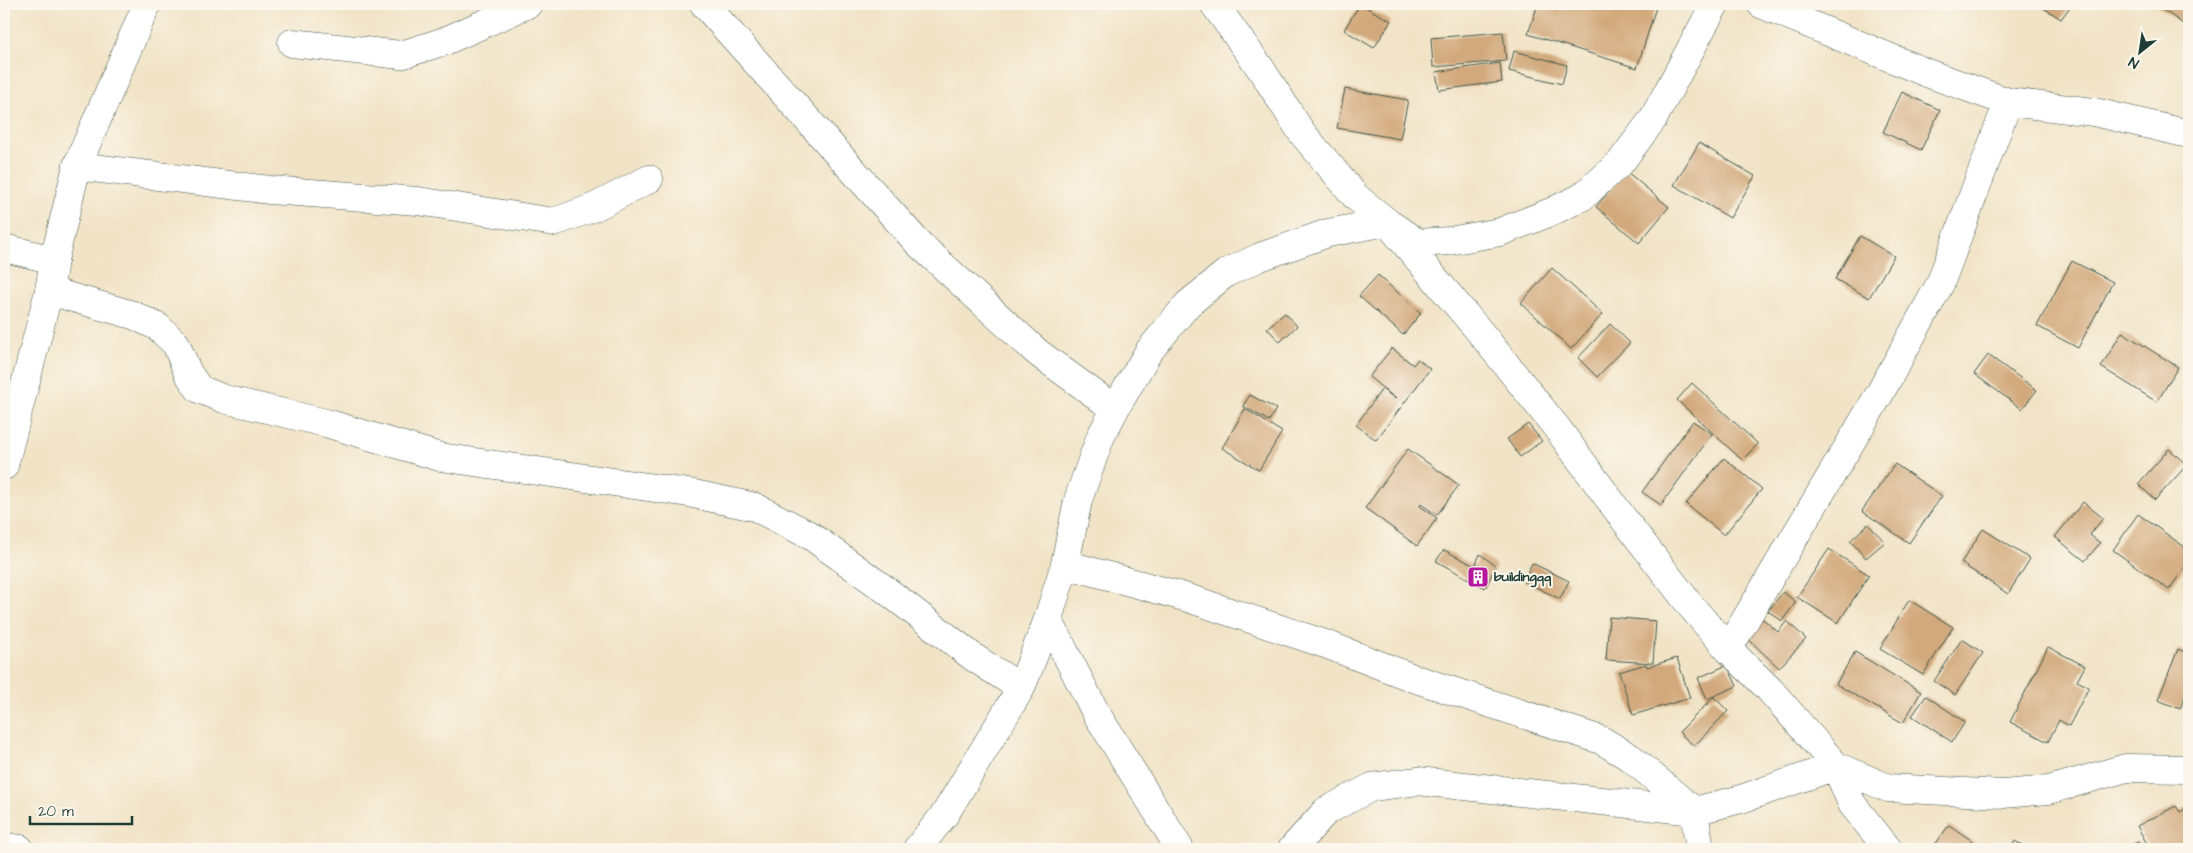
<svg xmlns="http://www.w3.org/2000/svg" width="2193" height="853" font-family="'Architects Daughter',sans-serif">
	<rect width="100%" height="100%" fill="#fbf7ec"/>
	<filter id="ink" filterUnits="userSpaceOnUse"><feTurbulence type="fractalNoise" baseFrequency=".02" numOctaves="2"/><feDisplacementMap in="SourceGraphic" scale="10" xChannelSelector="R" yChannelSelector="G"/><feConvolveMatrix kernelMatrix="1 2 1 2 8 2 1 2 1" color-interpolation-filters="sRGB"/></filter>
	<filter id="wash" filterUnits="userSpaceOnUse"><feTurbulence type="fractalNoise" baseFrequency=".0096" numOctaves="4" result="noise"/><feDisplacementMap in="SourceGraphic" scale="20" xChannelSelector="R" yChannelSelector="G"/><feGaussianBlur stdDeviation="1.12" result="paint"/><feColorMatrix in="noise" values="0 0 0 0 0 0 0 0 0 0 0 0 0 0 0 0 0 1.4 0 .05"/><feComposite in="paint" operator="in"/></filter>
	<g filter="url(#wash)">
		<rect width="100%" height="100%" fill="#f1e3c6"/>
		<g id="blocks">
			<path fill="#d2a97b" d="M1360 4 1391 21 1374 48 1344 30Z
				M1538 4H1657L1637 68 1528 34Z
				M2044 4H2072L2061 19 2042 7Z
				M2155 4H2189V22L2186 26Z
				M1503 32 1506 61 1433 67 1431 38Z
				M1514 51 1567 65 1562 84 1509 71Z
				M1500 63 1502 82 1439 90 1436 72Z
				M1345 89 1408 100 1400 139 1337 128Z
				M1902 92 1940 110 1921 150 1883 132Z
				M1699 143 1755 176 1730 218 1674 185Z
				M1626 171 1669 207 1639 243 1596 207Z
				M1860 236 1894 256 1869 298 1835 279Z
				M2072 261 2113 282 2078 348 2037 326Z
				M1552 268 1603 314 1571 349 1521 303Z
				M1378 275 1421 313 1403 335 1359 296Z
				M1285 313 1297 326 1280 342 1267 328Z
				M1610 324 1630 343 1597 377 1578 358Z
				M2122 332 2178 367 2157 402 2101 367Z
				M1392 348 1413 365 1418 359 1430 369 1376 440 1356 425 1382 389 1396 399 1369 377Z
				M1988 355 2037 390 2022 409 1974 374Z
				M1692 383 1758 444 1742 460 1677 400Z
				M1250 395 1276 409 1269 421 1243 406Z
				M1245 409 1282 432 1259 470 1222 448Z
				M1693 421 1712 434 1661 505 1642 492Z
				M1528 424 1542 441 1520 457 1507 439Z
				M1408 449 1459 485 1437 515 1421 504 1420 506 1437 518 1417 546 1365 508Z
				M2169 449 2187 465 2155 500 2138 484Z
				M1724 458 1762 489 1724 535 1686 504Z
				M1895 464 1942 496 1909 543 1862 511Z
				M2083 502 2103 518 2090 535 2100 543 2085 561 2055 537Z
				M2138 514 2189 550V561L2169 590 2113 550Z
				M1868 524 1885 542 1866 558 1850 541Z
				M1983 529 2030 559 2008 594 1961 563Z
				M1829 549 1869 575 1838 623 1797 597Z
				M1444 550 1475 566 1480 554 1496 566 1485 588 1436 561Z
				M1532 563 1569 581 1560 599 1523 581Z
				M1783 592 1796 602 1782 621 1768 611Z
				M1909 600 1953 627 1923 675 1880 649Z
				M1609 617 1656 621 1653 663 1606 660Z
				M1763 619 1778 632 1787 621 1806 639 1779 668 1746 637Z
				M1962 639 1983 653 1955 695 1934 681Z
				M2048 647 2085 666 2077 681 2089 687 2069 726 2059 720 2048 742 2010 722Z
				M2178 649 2189 654V686L2180 709 2158 700Z
				M1855 652 1921 692 1903 723 1836 684Z
				M1677 658 1690 698 1633 715 1619 672 1646 664 1647 667Z
				M1727 665 1737 686 1707 699 1698 678Z
				M1926 696 1965 722 1952 742 1912 716Z
				M1714 697 1728 711 1694 746 1679 732Z
				M2176 806 2180 812 2189 807V849H2150L2137 826Z
				M1949 825 1984 849H1932Z
				M2015 841 2029 849H2010Z
				M2138 842 2140 849H2120Z"/>
		</g>
	</g>
	<g filter="url(#ink)">
		<use href="#blocks" fill-opacity="0" stroke="#3e564a" stroke-width="1"/>
		<g fill="none" stroke-linecap="round" stroke-linejoin="round">
			<g stroke="#3e564a" stroke-width="29">
				<path id="street" d="M704 4 918 243 1038 353 1115 409
					M1214 4 1261 69 1302 133 1356 197 1387 222 1480 332 1557 428 1623 518 1690 605 1728 649 1769 689 1836 766 1852 804 1888 849
					M1761 4 1927 73 2008 102 2094 112 2189 134
					M292 43 401 55 445 41 528 4
					M77 166 270 190 418 201 554 222 595 207 649 179
					M4 248 54 260
					M49 291 133 315 158 327 176 344 188 373 199 389 224 399 326 423 440 457 689 493 755 507 811 536 886 590 973 657 1021 688
					M1065 564 1188 598 1328 645 1413 678 1601 740 1631 758 1694 811 1700 849
					M1048 619 1096 713 1180 849
					M1728 649 1880 393 1940 284 2008 102
					M4 847 20 849
					M917 849 945 814 1021 688 1048 619 1065 564 1078 500 1100 438 1115 409 1149 351 1188 304 1226 273 1260 257 1328 233 1387 222 1418 243 1449 241 1500 232 1551 212 1582 197 1620 163 1653 119 1715 4
					M1292 849 1326 811 1372 787 1418 781 1694 811 1741 799 1836 766 1888 788 2003 794 2049 790 2126 768 2189 769"/>
			</g>
			<g stroke="#3e564a" stroke-width="29">
				<path id="secondary" d="M4 466 49 291 54 260 77 166 147 4"/>
			</g>
			<use href="#street" stroke="#fff" stroke-width="28"/>
			<use href="#secondary" stroke="#fff" stroke-width="28"/>
		</g>
	</g>
	<defs>
		<g id="building-square" transform="scale(1.125)"><rect x="-9" y="-9" width="18" height="18" rx="4" fill="#b5179e" stroke="#fbf7ec"/><path d="M-4-6H4V6H1V3H-1V6H-4ZM-2.5-4.3h1.7v1.8h-1.7ZM.8-4.3h1.7v1.8H.8ZM-2.5-1h1.7V.8h-1.7ZM.8-1h1.7V.8H.8Z" fill="#fff"/></g>
	</defs>
	<g fill-rule="evenodd">
		<use href="#building-square" x="1478" y="577"/>
	</g>
	<g text-anchor="middle" dominant-baseline="central" stroke-width="4" stroke-linejoin="round" paint-order="stroke">
		<g font-size="14" font-weight="bold" fill="#1f3d34" stroke="#fbf7ec" text-anchor="start">
			<text x="1494" y="577">buildingqq</text>
		</g>
	</g>
	<rect width="2193" height="853" fill="none" stroke="#fbf7ec" stroke-width="20"/>
	<g transform="translate(2140 52) rotate(210)" stroke="#fbf7ec" stroke-width="4" paint-order="stroke">
	<path d="M0-4L9 19L0 12L-9 19Z" fill="#1f3d34"/>
	<text y="-8" font-size="14" font-weight="bold" text-anchor="middle" fill="#1f3d34">N</text>
	</g>
	<path d="M30 816v8h102v-8" fill="none" stroke="#1f3d34" stroke-width="2.5"/>
	<text x="38" y="816" font-size="15" fill="#1f3d34" stroke="#fbf7ec" stroke-width="4" paint-order="stroke">20 m</text>
</svg>
